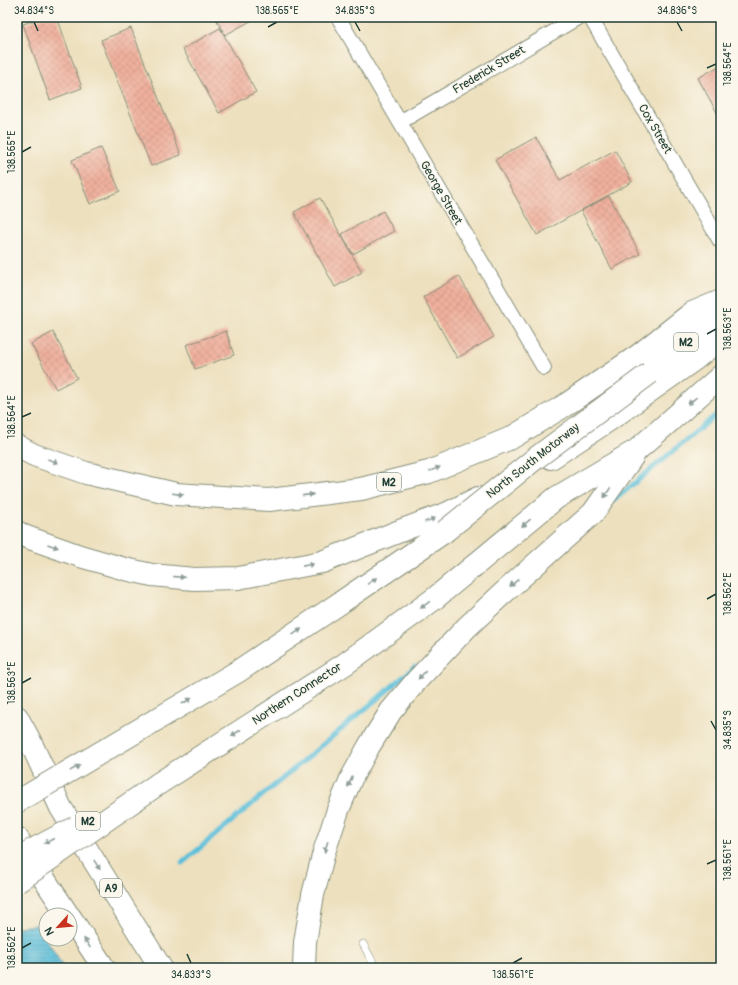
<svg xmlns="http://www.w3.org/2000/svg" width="738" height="985" font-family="Pangolin,sans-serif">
	<defs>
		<pattern id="water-rules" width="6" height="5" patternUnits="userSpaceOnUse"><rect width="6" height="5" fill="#5bbfda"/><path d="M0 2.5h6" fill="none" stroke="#4b9cb2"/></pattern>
		<pattern id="building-cross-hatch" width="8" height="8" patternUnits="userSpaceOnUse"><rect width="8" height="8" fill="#f0b09d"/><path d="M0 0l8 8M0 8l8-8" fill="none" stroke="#cd9888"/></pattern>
	</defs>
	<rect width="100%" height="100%" fill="#fbf7ec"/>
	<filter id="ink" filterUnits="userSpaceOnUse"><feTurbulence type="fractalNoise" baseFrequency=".025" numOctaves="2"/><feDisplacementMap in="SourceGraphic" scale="8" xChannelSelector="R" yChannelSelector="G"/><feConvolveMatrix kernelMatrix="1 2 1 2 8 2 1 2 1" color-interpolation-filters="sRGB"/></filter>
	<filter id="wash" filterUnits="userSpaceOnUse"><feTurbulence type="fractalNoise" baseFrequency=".012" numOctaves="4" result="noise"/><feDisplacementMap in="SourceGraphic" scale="16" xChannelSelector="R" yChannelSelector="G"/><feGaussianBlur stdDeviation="0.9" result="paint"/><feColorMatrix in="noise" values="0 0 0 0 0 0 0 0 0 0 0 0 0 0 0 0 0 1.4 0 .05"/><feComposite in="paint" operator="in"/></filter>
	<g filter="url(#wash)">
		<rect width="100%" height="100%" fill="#ede0be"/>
		<path fill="url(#water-rules)" stroke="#3d7e87" d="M36 925 48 942 62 965 61 968H17V927Z"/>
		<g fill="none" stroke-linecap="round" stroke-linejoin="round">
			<path stroke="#5bbfda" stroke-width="5" d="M613 501 721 411
				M182 863 415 667"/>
		</g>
		<g id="blocks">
			<path fill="url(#building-cross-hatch)" d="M44 17H57L82 88 50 100 23 24Z
				M215 17H258L225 35Z
				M131 28 181 155 151 166 101 40Z
				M220 28 256 92 219 113 183 49Z
				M721 65V120L698 78Z
				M536 137 560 180 615 150 632 182 537 235 495 160Z
				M101 148 120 191 90 204 72 160Z
				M609 196 640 254 612 269 581 211Z
				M320 198 362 272 335 287 294 212Z
				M383 211 394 231 353 254 342 234Z
				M459 276 494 337 457 358 423 297Z
				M226 331 234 355 195 369 186 345Z
				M53 332 77 378 56 389 31 344Z"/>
		</g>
	</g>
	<g filter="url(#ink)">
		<use href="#blocks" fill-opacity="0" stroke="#868e79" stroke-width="1"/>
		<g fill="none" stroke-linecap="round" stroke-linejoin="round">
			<g stroke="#868e79" stroke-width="8">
				<path id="service" d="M363 944 376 968"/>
			</g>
			<g stroke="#868e79" stroke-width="16">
				<path id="minor" d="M338 17 544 368
					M590 17 720 241
					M400 122 579 17"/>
			</g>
			<g stroke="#868e79" stroke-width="24">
				<path id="motorway" d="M650 373 721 312
					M17 446 34 455 86 473 176 494 269 500 361 489 429 472 511 438 567 404 639 355 692 313 721 301
					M551 458 609 420 695 359 721 338
					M17 532 24 536 80 556 125 569 152 575 194 579 238 578 322 562 405 529 448 513 478 498
					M340 603 444 532
					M17 717 30 741 61 808 161 968
					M158 784 345 664 434 599 556 498 637 450 721 376
					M17 838 68 915
					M70 917 104 968
					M304 968 305 942 313 895 324 852 338 810 351 779 369 746 391 711 417 680 467 627 500 596 593 513 633 456"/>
			</g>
			<use href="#service" stroke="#fff" stroke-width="7"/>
			<use href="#minor" stroke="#fff" stroke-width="14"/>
			<use href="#motorway" stroke="#fff" stroke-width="22"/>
			<g stroke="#868e79" stroke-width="24" stroke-linecap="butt">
				<path id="motorway-bridge" d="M444 532 536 458 650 373
					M17 802 237 672 340 603
					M17 858 76 827
					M17 882 158 784"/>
			</g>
			<use href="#motorway-bridge" stroke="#fff" stroke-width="22"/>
		</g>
		<defs><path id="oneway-solid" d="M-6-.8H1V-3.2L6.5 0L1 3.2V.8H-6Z"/></defs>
		<g fill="#8f9e9a">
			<use href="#oneway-solid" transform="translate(692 401) rotate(139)"/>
			<use href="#oneway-solid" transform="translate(53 461) rotate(20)"/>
			<use href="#oneway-solid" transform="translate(435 469) rotate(-22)"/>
			<use href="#oneway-solid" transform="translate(607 493) rotate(124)"/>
			<use href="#oneway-solid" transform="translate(178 494) rotate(7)"/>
			<use href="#oneway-solid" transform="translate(308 495) rotate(-6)"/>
			<use href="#oneway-solid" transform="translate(430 520) rotate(-20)"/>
			<use href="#oneway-solid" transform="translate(526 523) rotate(140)"/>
			<use href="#oneway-solid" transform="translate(53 546) rotate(19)"/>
			<use href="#oneway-solid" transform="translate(308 565) rotate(-11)"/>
			<use href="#oneway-solid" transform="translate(179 577) rotate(5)"/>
			<use href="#oneway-solid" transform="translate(372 581) rotate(-35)"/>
			<use href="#oneway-solid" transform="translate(514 583) rotate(139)"/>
			<use href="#oneway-solid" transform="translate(425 605) rotate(144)"/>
			<use href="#oneway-solid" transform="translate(297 632) rotate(-34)"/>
			<use href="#oneway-solid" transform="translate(422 675) rotate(133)"/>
			<use href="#oneway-solid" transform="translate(187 701) rotate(-30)"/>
			<use href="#oneway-solid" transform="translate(236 733) rotate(147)"/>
			<use href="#oneway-solid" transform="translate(75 768) rotate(-31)"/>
			<use href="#oneway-solid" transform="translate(350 782) rotate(114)"/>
			<use href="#oneway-solid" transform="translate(49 841) rotate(152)"/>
			<use href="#oneway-solid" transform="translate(326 847) rotate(108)"/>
			<use href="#oneway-solid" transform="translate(97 865) rotate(58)"/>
			<use href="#oneway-solid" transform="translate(87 943) rotate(-124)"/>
		</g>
	</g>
	<path fill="none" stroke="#1f3d34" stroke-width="1.5" d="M34 22 38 31M355 22 360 31M677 22 682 31M268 27 277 22M707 68 716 64M22 152 31 147M707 334 716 329M22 417 31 413M707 599 716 594M22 683 31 678M711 721 716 730M707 864 716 860M22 948 31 943M187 954 191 963M513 963 522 958"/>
	<g text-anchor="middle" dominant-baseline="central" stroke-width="3" stroke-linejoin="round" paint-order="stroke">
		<g fill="#fbf7ec" stroke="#61756b" stroke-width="1">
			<rect x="674" y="333" width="24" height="18" rx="3"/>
			<rect x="377" y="473" width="24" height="18" rx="3"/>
			<rect x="76" y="812" width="24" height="18" rx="3"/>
			<rect x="100" y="879" width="22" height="18" rx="3"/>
		</g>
		<g font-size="11" font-weight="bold" fill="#1f3d34">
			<text x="686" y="342">M2</text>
			<text x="389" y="482">M2</text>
			<text x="88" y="821">M2</text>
			<text x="111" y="888">A9</text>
		</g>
		<g font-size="12" fill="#1f3d34" stroke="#fbf7ec">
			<text transform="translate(489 70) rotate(-31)">Frederick Street</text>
			<text transform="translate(655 129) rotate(60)">Cox Street</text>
			<text transform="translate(441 193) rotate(60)">George Street</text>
			<text transform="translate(533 461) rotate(-38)">North South Motorway</text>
			<text transform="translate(297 694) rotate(-33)">Northern Connector</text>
		</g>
	</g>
	<rect width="738" height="985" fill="none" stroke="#fbf7ec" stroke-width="44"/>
	<g transform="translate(58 927) rotate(243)"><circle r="19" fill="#fbf7ec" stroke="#a3ada2"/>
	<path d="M0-3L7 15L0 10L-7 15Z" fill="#c8321e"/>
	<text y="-6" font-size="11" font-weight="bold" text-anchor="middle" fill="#1f3d34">N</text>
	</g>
	<rect x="22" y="22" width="694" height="941" fill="none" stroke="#1f3d34" stroke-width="1.5"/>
	<g font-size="10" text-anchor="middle" fill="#1f3d34">
		<text x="34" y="14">34.834°S</text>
		<text x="277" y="14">138.565°E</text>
		<text x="355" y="14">34.835°S</text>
		<text x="677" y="14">34.836°S</text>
		<text transform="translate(727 64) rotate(-90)" y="4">138.564°E</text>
		<text transform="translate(11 152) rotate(-90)" y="4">138.565°E</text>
		<text transform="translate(727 329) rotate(-90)" y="4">138.563°E</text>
		<text transform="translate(11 417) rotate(-90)" y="4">138.564°E</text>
		<text transform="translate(727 594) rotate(-90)" y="4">138.562°E</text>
		<text transform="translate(11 683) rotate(-90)" y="4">138.563°E</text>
		<text transform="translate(727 730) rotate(-90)" y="4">34.835°S</text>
		<text transform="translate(727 860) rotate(-90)" y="4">138.561°E</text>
		<text transform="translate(11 948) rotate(-90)" y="4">138.562°E</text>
		<text x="191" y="978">34.833°S</text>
		<text x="513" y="978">138.561°E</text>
	</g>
</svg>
